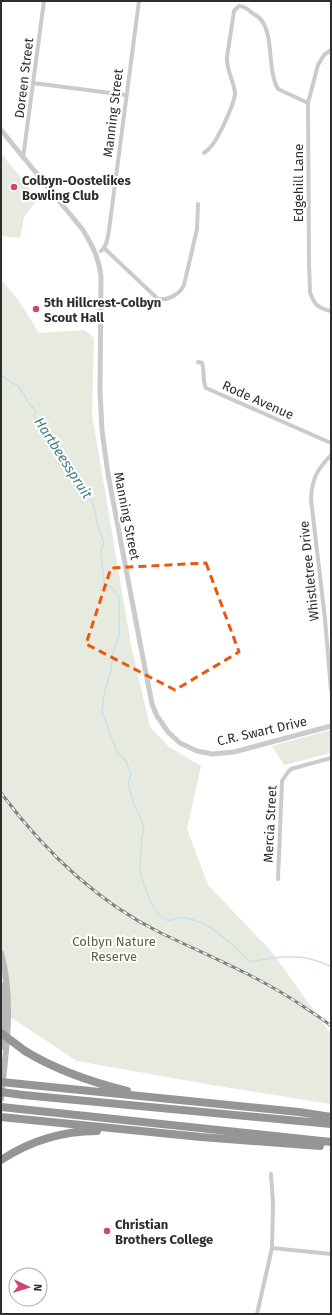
<svg xmlns="http://www.w3.org/2000/svg" width="332" height="1315" font-family="'Fira Sans',sans-serif">
	<rect width="100%" height="100%" fill="#fff"/>
	<path fill="#e7eade" d="M1 153 38 199 24 217 20 238 1 236Z
		M1 279 19 301 39 333 85 330 94 338 92 414 131 645 150 727 169 747 201 766 187 829 208 885 271 951 331 1034V1104L212 1085 77 1061 1 1011Z
		M331 730V753L284 765 272 746Z"/>
	<g fill="none" stroke-linecap="round" stroke-linejoin="round">
		<path stroke="#c9e2e6" stroke-width="1.5" d="M1 376 18 386 24 394 27 401 36 411 34 415 81 480 94 507 98 527 104 542 101 551 104 583 112 588 119 597V635L113 653 111 670 105 691 102 711 116 750 126 761 131 774 128 783 133 802 144 826 142 838 140 869 144 885 150 901 159 915 168 921C173 919 179 917 184 918 212 921 231 945 251 962 271 957 293 954 314 960 320 961 325 965 331 966"/>
		<path stroke="#cbcbcb" stroke-width="4" d="M331 50 324 55 318 65 308 103 309 263 310 292C314 305 318 308 331 311
			M33 83 126 95
			M204 153C207 151 210 148 213 144 219 136 235 103 235 93 234 81 226 70 227 57L234 11 239 6C244 6 248 9 252 13 256 15 260 18 262 21 274 38 267 70 278 89L308 103
			M23 158 44 1
			M104 248 158 299C168 301 180 294 184 285L197 229 198 204
			M101 251C107 246 108 237 109 230L139 1
			M198 362 202 363C205 371 202 380 206 388L331 443
			M331 455C317 470 312 478 311 499L325 619 331 690
			M278 879 282 781 288 772 291 769 331 758
			M272 1248 331 1254
			M257 1314 272 1248 273 1204 271 1174"/>
		<path stroke="#cbcbcb" stroke-width="5" d="M1 130 83 230C92 245 99 258 101 276L100 391 102 430 108 474 141 648 152 704 157 716 168 732 180 743 197 751 212 754 234 752 331 726"/>
		<path stroke="#b8b8b8" stroke-width="6" d="M1 953C14 1001 6 1050 1 1099
			M1 985 3 1021 1 1047"/>
		<path stroke="#959595" stroke-width="8" d="M25 1051C56 1070 91 1082 127 1091
			M21 1084 299 1112 331 1117
			M23 1095 331 1124
			M1 1107 331 1142
			M1 1117 201 1137 320 1146
			M1 1160C30 1141 61 1131 97 1131"/>
		<g stroke="#838383" stroke-width="3">
			<path id="rail" d="M1 793C43 849 96 901 159 932 208 956 259 976 304 1007 313 1013 323 1019 331 1026"/>
		</g>
		<use href="#rail" stroke="#fff" stroke-width="1.5" stroke-dasharray="4.5" stroke-linecap="butt"/>
		<path stroke="#959595" stroke-width="8" d="M1 1033 25 1051
			M1 1082 21 1084
			M1 1092 23 1095"/>
	</g>
	<path fill="none" stroke="#e8590c" stroke-width="3" stroke-dasharray="8 5" stroke-linejoin="round" d="M206 563 239 652 175 690 86 644 111 568Z"/>
	<g fill="#d14571" stroke="#fff" stroke-width="1.5">
		<circle cx="14" cy="187" r="4"/>
		<circle cx="36" cy="309" r="4"/>
		<circle cx="107" cy="1231" r="4"/>
	</g>
	<g text-anchor="middle" dominant-baseline="central" stroke-width="4" stroke-linejoin="round" paint-order="stroke">
		<g font-size="13" fill="#2e2e2e" stroke="#fff">
			<text transform="translate(24 78) rotate(-83)">Doreen Street</text>
			<text transform="translate(113 113) rotate(-83)">Manning Street</text>
			<text transform="translate(298 183) rotate(-90)">Edgehill Lane</text>
			<text transform="translate(258 400) rotate(24)">Rode Avenue</text>
			<text transform="translate(127 516) rotate(79)">Manning Street</text>
			<text transform="translate(309 571) rotate(-96)">Whistletree Drive</text>
			<text transform="translate(262 731) rotate(-13)">C.R. Swart Drive</text>
			<text transform="translate(270 824) rotate(-87)">Mercia Street</text>
		</g>
		<g font-size="13" font-weight="bold" fill="#2e2e2e" stroke="#fff" text-anchor="start">
			<text x="22" y="180">Colbyn-Oostelikes<tspan x="22" dy="15">Bowling Club</tspan></text>
			<text x="44" y="302">5th Hillcrest-Colbyn<tspan x="44" dy="15">Scout Hall</tspan></text>
			<text x="115" y="1224">Christian<tspan x="115" dy="15">Brothers College</tspan></text>
		</g>
		<g font-size="13" fill="#5a6541" stroke="#fff">
			<text x="114" y="941">Colbyn Nature<tspan x="114" dy="15">Reserve</tspan></text>
		</g>
		<g font-size="14" font-style="italic" fill="#467e87" stroke="#fff">
			<text transform="translate(63 458) rotate(57)">Hartbeesspruit</text>
		</g>
	</g>
	<rect width="332" height="1315" fill="none" stroke="#2e2e2e" stroke-width="4"/>
	<g transform="translate(28 1287) rotate(94)"><circle r="19" fill="#ffffff" stroke="#ababab"/>
	<path d="M0-3L7 15L0 10L-7 15Z" fill="#d14571"/>
	<text y="-6" font-size="11" font-weight="bold" text-anchor="middle" fill="#2e2e2e">N</text>
	</g>
</svg>
